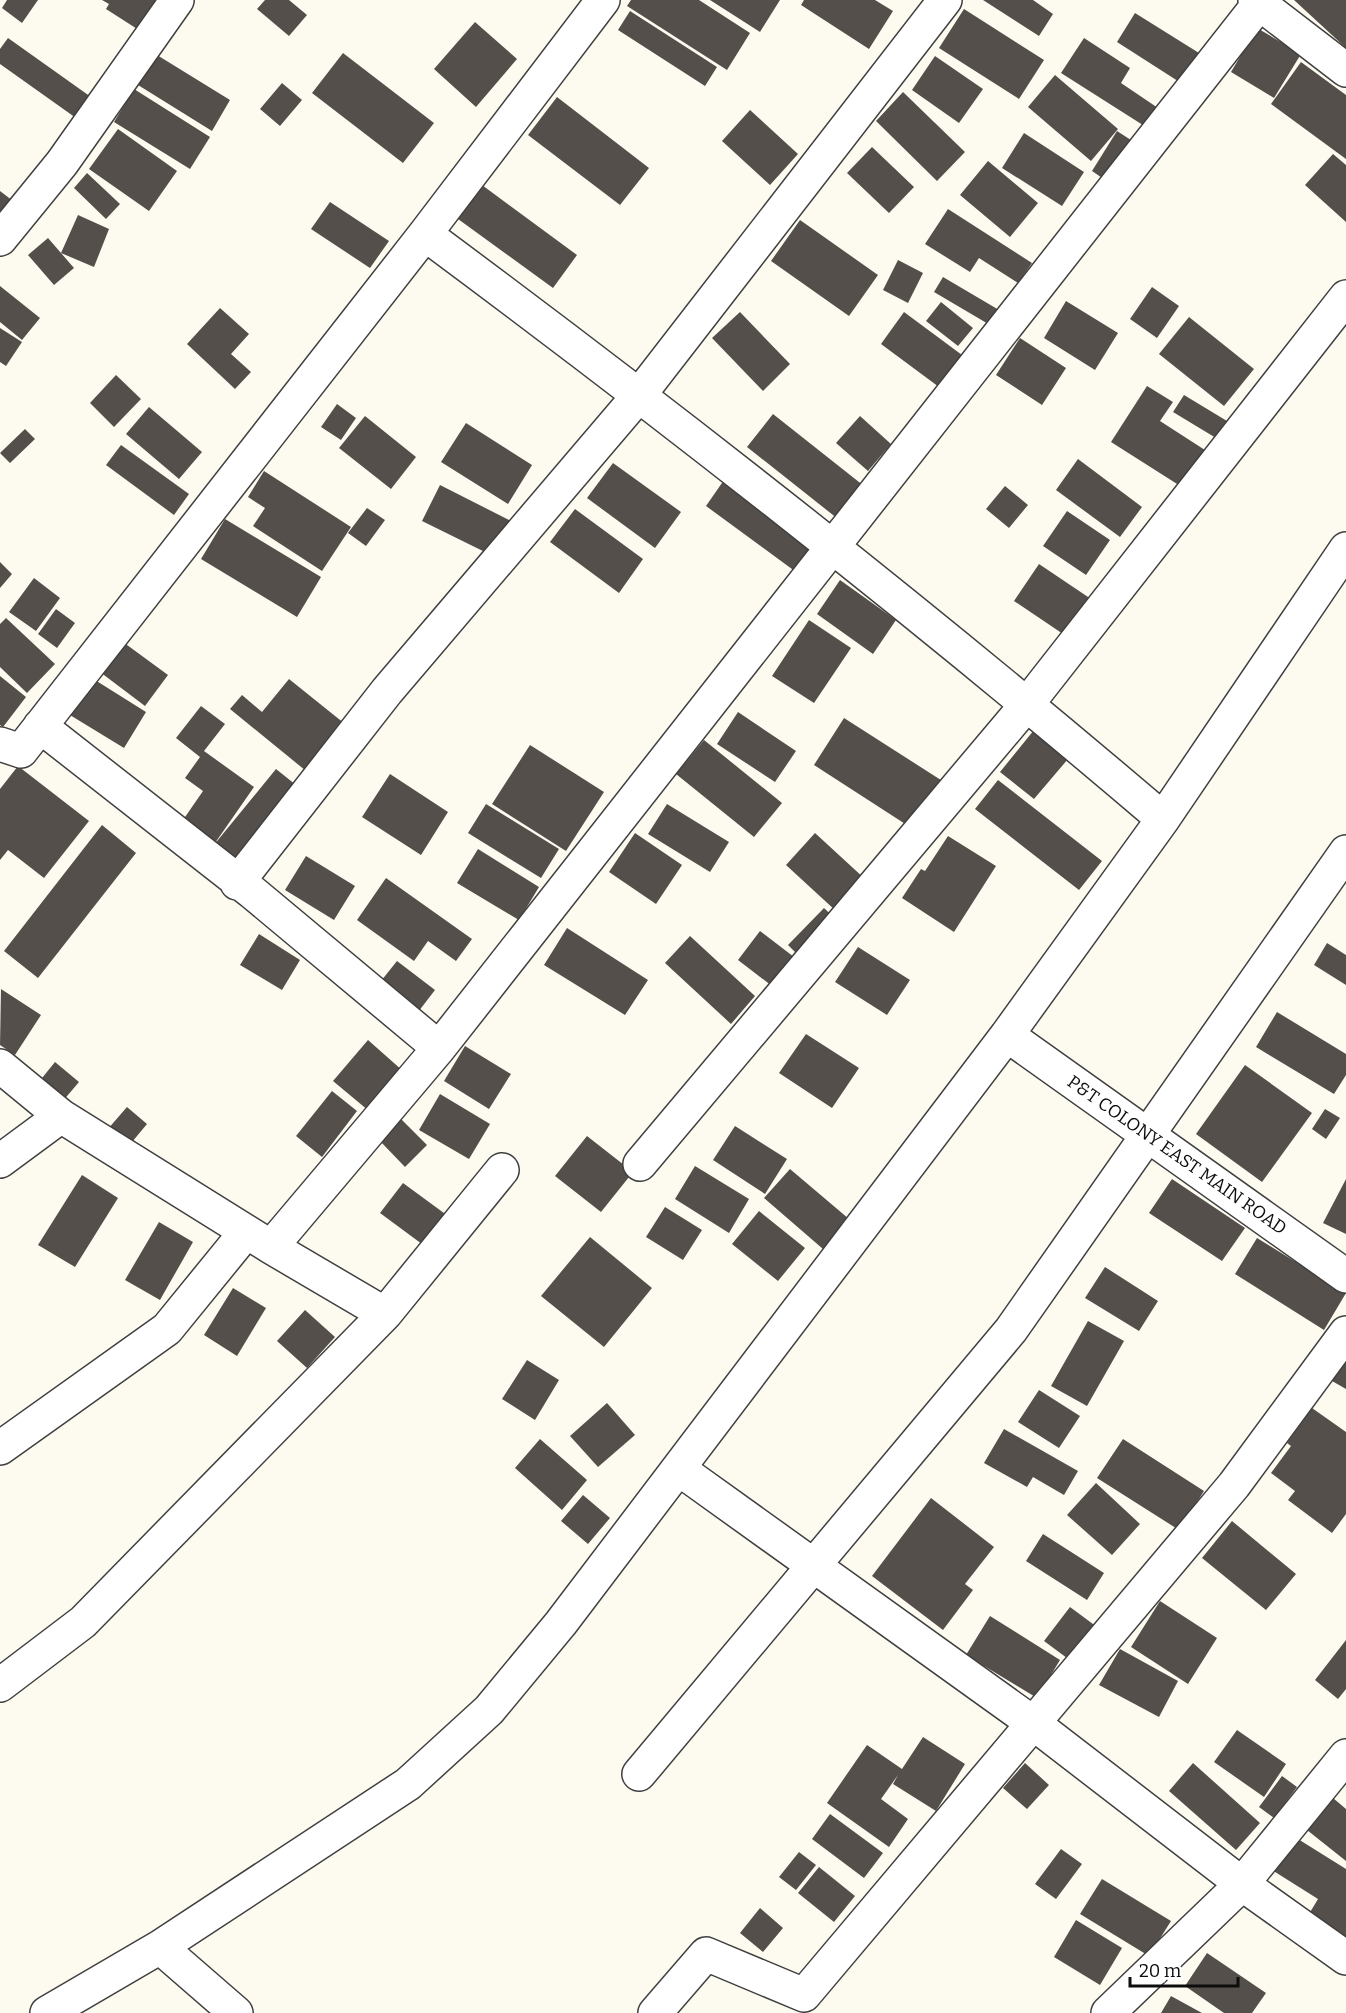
<svg xmlns="http://www.w3.org/2000/svg" width="1346" height="2013" font-family="Bitter,serif">
	<rect width="100%" height="100%" fill="#fdfbf0"/>
	<path fill="#554f4b" d="M7 0H38L22 23 2 8Z
		M102 0H166L145 34 106 9 109 4Z
		M265 0H289L307 15 289 36 257 9Z
		M631 0H699L750 33 727 70 627 6Z
		M710 0H780L760 32Z
		M804 0H875L893 11 869 49 801 5Z
		M983 0H1033L1053 14 1039 36Z
		M1294 0H1346V48Z
		M964 9 1044 60 1019 99 939 48Z
		M630 11 717 67 705 86 618 30Z
		M1135 13 1199 53 1181 83 1117 42Z
		M475 22 517 59 476 107 434 69Z
		M1257 28 1301 54 1274 98 1231 72Z
		M8 38 91 97 76 118 0 64V49Z
		M1084 38 1130 68 1121 83 1158 108 1146 127 1061 73Z
		M343 53 434 123 403 163 312 93Z
		M157 55 230 100 212 131 138 85Z
		M935 56 983 89 959 123 912 90Z
		M1301 62 1346 95V159L1271 104Z
		M1055 75 1118 129 1091 161 1028 107Z
		M282 83 302 100 280 126 260 109Z
		M134 89 210 137 190 169 114 122Z
		M903 92 965 152 937 181 876 121Z
		M557 97 649 168 620 205 528 135Z
		M750 110 798 154 770 185 722 141Z
		M118 129 177 171 149 211 89 169Z
		M1117 131 1134 142 1108 182 1092 171Z
		M1024 133 1084 172 1062 206 1002 168Z
		M872 147 914 187 889 213 847 173Z
		M1333 154 1346 165V222L1305 185Z
		M988 161 1038 203 1010 237 960 195Z
		M87 173 120 204 106 219 74 188Z
		M482 185 577 255 553 288 458 219Z
		M0 191 17 204 0 227Z
		M330 202 389 241 370 268 311 229Z
		M948 209 1032 263 1018 283 979 258 970 272 925 244Z
		M78 215 109 229 94 267 61 253Z
		M800 220 878 275 849 316 771 261Z
		M48 238 74 268 54 285 28 255Z
		M898 260 923 273 908 303 883 290Z
		M943 277 999 310 990 325 934 292Z
		M0 286 40 318 22 340 0 322Z
		M1152 287 1179 306 1157 338 1130 319Z
		M1066 301 1118 333 1095 370 1044 338Z
		M941 302 973 328 958 346 926 321Z
		M220 308 249 334 231 354 251 372 235 389 187 344Z
		M740 312 790 364 763 391 712 338Z
		M904 312 962 355 939 387 881 344Z
		M1189 317 1254 369 1224 406 1159 354Z
		M0 328 22 342 6 366 0 362Z
		M1020 338 1066 368 1042 405 996 375Z
		M116 375 141 399 114 427 90 403Z
		M1147 386 1173 402 1160 421 1208 452 1185 489 1111 442Z
		M1184 395 1227 421 1216 438 1173 412Z
		M337 404 356 418 341 440 321 427Z
		M149 407 202 452 179 479 126 434Z
		M773 414 864 486 838 519 747 447Z
		M365 416 416 457 391 489 339 448Z
		M860 416 891 444 868 471 836 443Z
		M466 423 532 465 508 504 441 462Z
		M25 429 35 439 10 463 0 453Z
		M121 445 189 494 174 515 106 465Z
		M1078 459 1142 507 1120 537 1056 490Z
		M613 463 681 512 655 548 587 498Z
		M264 471 351 527 322 571 253 526 265 508 248 497Z
		M724 480 814 546 796 572 706 506Z
		M440 485 511 521 493 556 422 521Z
		M1005 486 1028 505 1009 528 986 509Z
		M367 508 385 520 366 546 348 533Z
		M575 509 643 559 619 593 550 542Z
		M1067 511 1110 540 1086 575 1043 546Z
		M225 519 321 577 297 617 201 559Z
		M0 562 12 574 0 588Z
		M1039 564 1094 601 1069 638 1014 601Z
		M34 578 60 598 36 631 9 612Z
		M840 580 896 620 873 654 817 614Z
		M56 609 75 623 57 648 38 634Z
		M6 618 55 664 27 693 0 667V624Z
		M809 620 851 648 814 703 772 676Z
		M123 642 168 675 145 706 100 672Z
		M87 675 146 712 124 748 65 712Z
		M0 676 26 697 3 727 0 725Z
		M289 679 350 728 311 775 230 709 242 695 262 712Z
		M201 706 225 724 204 751 254 787 215 843 183 820 203 791 185 778 200 757 176 738Z
		M738 712 796 751 775 782 717 744Z
		M844 718 944 782 913 829 814 765Z
		M1034 730 1068 759 1034 799 1000 772Z
		M704 740 782 803 754 837 676 774Z
		M530 745 604 792 566 851 492 804Z
		M18 766 89 821 44 878 8 850 0 860V789Z
		M276 769 296 785 233 862 213 846Z
		M390 774 448 812 421 855 362 817Z
		M998 780 1102 861 1079 890 975 809Z
		M486 804 559 849 541 878 468 833Z
		M667 804 729 842 710 872 648 834Z
		M102 825 136 853 38 978 4 951Z
		M635 833 682 865 656 904 609 872Z
		M815 833 865 879 836 911 786 865Z
		M948 836 996 866 954 932 902 898 921 869 925 871Z
		M478 849 539 887 519 920 457 883Z
		M306 856 355 886 334 920 285 890Z
		M386 878 472 939 456 961 428 941 414 961 357 920Z
		M824 908 842 925 805 962 788 945Z
		M567 928 648 980 625 1015 544 965Z
		M760 931 794 957 772 986 738 960Z
		M259 934 300 960 282 990 240 965Z
		M690 936 755 996 731 1024 665 963Z
		M1327 943 1346 955V985L1314 965Z
		M858 947 910 980 887 1015 835 982Z
		M397 961 435 990 415 1016 377 986Z
		M1 989 41 1015 15 1055 0 1045Z
		M1277 1012 1346 1054V1075L1334 1094 1256 1047Z
		M806 1034 859 1068 832 1108 779 1073Z
		M368 1040 403 1071 369 1111 333 1081Z
		M465 1046 511 1074 489 1109 444 1081Z
		M55 1062 79 1082 62 1102 38 1083Z
		M1245 1065 1312 1113 1262 1182 1196 1134Z
		M332 1091 357 1111 322 1157 296 1136Z
		M440 1094 490 1124 469 1159 419 1130Z
		M127 1107 147 1124 127 1148 107 1130Z
		M1325 1109 1340 1118 1326 1139 1312 1129Z
		M401 1119 427 1145 405 1167 380 1141Z
		M735 1126 787 1159 765 1194 713 1160Z
		M587 1136 633 1172 601 1212 555 1176Z
		M695 1166 749 1199 729 1233 675 1199Z
		M790 1169 849 1219 823 1249 764 1198Z
		M82 1175 118 1198 75 1267 38 1245Z
		M1172 1179 1245 1228 1222 1261 1149 1213Z
		M1346 1179V1234L1323 1223Z
		M403 1183 448 1216 426 1247 380 1213Z
		M665 1207 702 1230 683 1260 646 1237Z
		M759 1211 805 1248 778 1281 732 1244Z
		M159 1222 193 1242 160 1300 125 1280Z
		M590 1237 652 1288 604 1347 541 1296Z
		M1257 1238 1346 1293 1324 1330 1235 1274Z
		M1105 1267 1158 1301 1139 1331 1085 1298Z
		M233 1288 266 1308 237 1356 204 1335Z
		M305 1310 335 1337 307 1368 277 1341Z
		M1088 1321 1124 1341 1087 1406 1051 1386Z
		M1346 1359V1389L1332 1381Z
		M527 1360 559 1380 535 1420 502 1399Z
		M1039 1390 1080 1416 1059 1448 1018 1422Z
		M607 1403 635 1435 598 1467 570 1436Z
		M1312 1408 1346 1432V1514L1332 1533 1288 1500 1295 1491 1271 1473 1291 1446 1287 1443Z
		M1004 1429 1078 1471 1064 1495 1033 1477 1027 1487 984 1463Z
		M540 1439 587 1480 562 1510 515 1468Z
		M1123 1439 1204 1491 1179 1530 1097 1478Z
		M1096 1483 1140 1524 1112 1555 1067 1515Z
		M583 1495 610 1518 588 1544 561 1521Z
		M931 1498 994 1547 965 1584 973 1590 943 1630 872 1576Z
		M1232 1521 1296 1574 1266 1610 1202 1558Z
		M1043 1534 1104 1573 1087 1600 1026 1561Z
		M1160 1601 1217 1638 1188 1684 1131 1647Z
		M1070 1607 1097 1627 1071 1661 1044 1641Z
		M990 1616 1060 1660 1037 1698 966 1655Z
		M1346 1640V1689L1338 1699 1315 1680Z
		M1120 1649 1178 1681 1159 1717 1099 1685Z
		M1237 1730 1286 1764 1264 1797 1214 1762Z
		M923 1737 965 1764 936 1811 893 1784 898 1775 881 1799 908 1819 889 1847 827 1803 867 1745 902 1769Z
		M1025 1763 1049 1785 1027 1809 1003 1788Z
		M1193 1763 1260 1823 1236 1850 1169 1791Z
		M1282 1776 1297 1787 1274 1818 1259 1807Z
		M1333 1798 1346 1809V1861L1307 1830Z
		M830 1814 883 1853 864 1878 812 1839Z
		M1290 1834 1346 1869V1937L1309 1914 1318 1899 1269 1868Z
		M1061 1849 1082 1864 1056 1899 1035 1884Z
		M799 1852 816 1865 796 1890 779 1877Z
		M819 1867 855 1896 834 1922 798 1893Z
		M1102 1879 1171 1921 1149 1956 1080 1914Z
		M760 1908 783 1928 763 1952 740 1933Z
		M1076 1920 1122 1948 1100 1985 1054 1957Z
		M1207 1953 1266 1993 1252 2013H1224L1185 1986Z
		M1171 1996 1202 2013H1161Z"/>
	<g fill="none" stroke-linecap="round" stroke-linejoin="round">
		<g stroke="#404040" stroke-width="36">
			<path id="minor" d="M1255 0 1346 70
				M425 234C677 421 924 615 1163 819
				M0 239 62 163 177 0
				M40 726 252 892 439 1048
				M0 744 21 751 425 234 603 0
				M237 883 387 691 640 394 945 0
				M1007 1035 1346 1276
				M0 1066 61 1116 271 1247 385 1314
				M0 1161 61 1116
				M640 1164 1028 703 1346 297
				M271 1247 439 1048 1262 0
				M0 1448 167 1329 246 1232
				M679 1469 1033 1723 1242 1884 1346 1756
				M0 1685 83 1622 385 1314 502 1170
				M639 1774 1011 1330 1346 852
				M160 1947 236 2013
				M47 2013 160 1947 408 1784 489 1710 561 1623 1007 1035 1163 819 1346 549
				M655 2013 706 1954 804 1995 1234 1485 1346 1333
				M1108 2013 1242 1884 1346 1958"/>
		</g>
		<use href="#minor" stroke="#fff" stroke-width="33"/>
	</g>
	<g text-anchor="middle" dominant-baseline="central" stroke-width="6" stroke-linejoin="round" paint-order="stroke">
		<g font-size="18" fill="#0d0d0d" stroke="#fff">
			<text transform="translate(1177 1155) rotate(35)">P&amp;T COLONY EAST MAIN ROAD</text>
		</g>
	</g>
	<path d="M1130 1977v9h108v-9" fill="none" stroke="#0d0d0d" stroke-width="3"/>
	<text x="1139" y="1977" font-size="18" fill="#0d0d0d" stroke="#ffffff" stroke-width="4.5" paint-order="stroke">20 m</text>
</svg>
